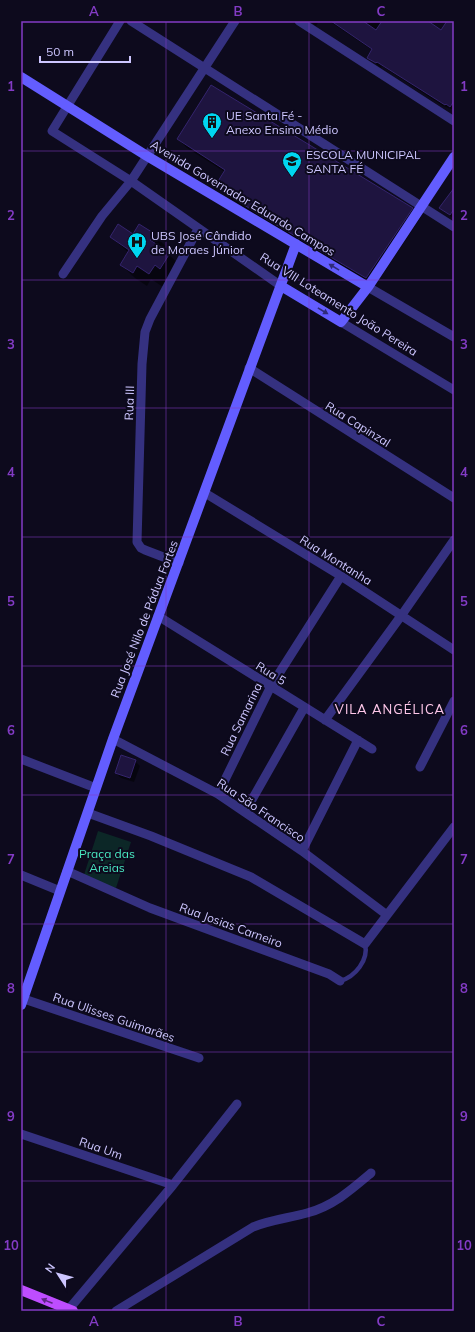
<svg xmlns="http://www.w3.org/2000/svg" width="475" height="1332" font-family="Mulish,sans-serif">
	<rect width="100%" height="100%" fill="#0d0a1d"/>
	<path fill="#0c2727" d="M98 831 131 842 116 888 83 878Z"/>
	<path fill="#0007" d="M309 21H319L316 26Z
		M329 21H427L441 31 449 21H454V110L443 106 382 66 381 68 373 62 368 58 372 50Z
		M178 139 412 209 421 217 375 286 268 223 225 195 216 186 225 172 187 148Z
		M454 189V219L440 208Z
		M154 234 167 248 165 251 182 267 163 287 151 279 147 286 135 278 121 265 129 253 111 237Z
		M135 761 140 766 134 782 121 778 116 773Z"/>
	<path fill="#1e143f" stroke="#34246d" d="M331 21H363L376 30 382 21H428L441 30 447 21H454V101L450 107 446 104 445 105 377 62 376 63 367 58 372 49Z
		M211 85 413 208 366 278 258 214 215 186 225 170 177 139Z
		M454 188V209L450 215 439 208Z
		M118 224 133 234 139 224 155 234 150 240 170 253 160 269 155 265 149 274 137 266 133 273 120 265 129 250 110 237Z
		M121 755 136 760 130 778 115 773Z"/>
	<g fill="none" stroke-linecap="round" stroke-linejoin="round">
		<path stroke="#353180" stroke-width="4.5" d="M340 981C355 977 369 960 365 944"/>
		<path stroke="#353180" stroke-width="9" d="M120 21 52 131 131 181 281 286
			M131 21 454 227
			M299 21 454 121
			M63 274 102 216 131 181 235 21
			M368 287 454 337
			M341 322 454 390
			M249 368 454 498
			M205 493 341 576 454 650
			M179 563 145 550 141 548 137 542 142 364 145 332 150 319 198 229
			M158 616 372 749
			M325 720 401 616 454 540
			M113 739 218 794 302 851 387 915
			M21 759 96 788
			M420 767 454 701
			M218 794 271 686 341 576
			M245 812 304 708
			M88 813 151 836 251 877 365 944 454 827
			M302 851 358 740
			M67 871 150 908 329 974 340 981
			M21 875 60 891
			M21 998 199 1058
			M21 1134 173 1185
			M69 1309 173 1185 237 1104
			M116 1311 253 1227C270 1220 289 1218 307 1213 333 1206 351 1190 371 1173"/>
		<path stroke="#635dff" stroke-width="10" d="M21 77 147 156 368 287
			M281 286 341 322 368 287 454 157
			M21 1005 113 739 296 244"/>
		<path stroke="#be4dff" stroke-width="10" d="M21 1290 73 1311"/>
	</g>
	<defs><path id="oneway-solid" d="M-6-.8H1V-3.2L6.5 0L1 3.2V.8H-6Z"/></defs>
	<g fill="#2f2b77">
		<use href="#oneway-solid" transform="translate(334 267) rotate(-149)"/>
		<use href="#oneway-solid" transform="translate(323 311) rotate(31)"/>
	</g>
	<use fill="#5d2883" href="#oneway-solid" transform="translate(47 1301) rotate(-158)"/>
	<path fill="none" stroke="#833bc5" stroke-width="1" stroke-opacity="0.55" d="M166 21V1311M309 21V1311M21 151H454M21 280H454M21 408H454M21 537H454M21 666H454M21 795H454M21 924H454M21 1052H454M21 1181H454"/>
	<defs>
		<g id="building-pin" transform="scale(1)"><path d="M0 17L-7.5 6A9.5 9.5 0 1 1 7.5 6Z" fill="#00d6f1" stroke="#0d0a1d"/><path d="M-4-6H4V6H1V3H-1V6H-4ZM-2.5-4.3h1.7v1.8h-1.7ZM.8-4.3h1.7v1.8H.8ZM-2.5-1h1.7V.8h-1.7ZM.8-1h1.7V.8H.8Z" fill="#111"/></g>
		<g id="school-pin" transform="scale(1)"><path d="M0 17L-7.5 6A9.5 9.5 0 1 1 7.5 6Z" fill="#00d6f1" stroke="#0d0a1d"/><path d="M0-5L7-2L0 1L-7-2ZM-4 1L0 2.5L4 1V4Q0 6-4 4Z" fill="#111"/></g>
		<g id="hospital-pin" transform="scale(1)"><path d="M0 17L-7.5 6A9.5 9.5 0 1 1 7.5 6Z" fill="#00d6f1" stroke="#0d0a1d"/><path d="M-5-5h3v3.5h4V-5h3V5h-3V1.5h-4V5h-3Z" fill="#111"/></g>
	</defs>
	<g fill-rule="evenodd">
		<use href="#building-pin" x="212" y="122"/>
		<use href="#school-pin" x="292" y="161"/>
		<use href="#hospital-pin" x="137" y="242"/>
	</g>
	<g text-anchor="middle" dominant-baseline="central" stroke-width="4" stroke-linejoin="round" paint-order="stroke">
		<g font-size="12" fill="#cdc6ff" stroke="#0d0a1d" text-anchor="start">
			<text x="226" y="115">UE Santa Fé -<tspan x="226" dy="14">Anexo Ensino Médio</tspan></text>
			<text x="306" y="154">ESCOLA MUNICIPAL<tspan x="306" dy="14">SANTA FÉ</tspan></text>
			<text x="151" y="235">UBS José Cândido<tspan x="151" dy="14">de Moraes Júnior</tspan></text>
		</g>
		<g font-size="12" fill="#cdc6ff" stroke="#0d0a1d">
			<text transform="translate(243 198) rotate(31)">Avenida Governador Eduardo Campos</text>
			<text transform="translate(339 304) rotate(32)">Rua VIII Loteamento João Pereira</text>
			<text transform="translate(129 403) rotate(-88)">Rua III</text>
			<text transform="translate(358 424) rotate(32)">Rua Capinzal</text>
			<text transform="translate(336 560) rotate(32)">Rua Montanha</text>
			<text transform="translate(144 619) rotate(-69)">Rua José Nilo de Pádua Fortes</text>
			<text transform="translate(271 673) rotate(32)">Rua 5</text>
			<text transform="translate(241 719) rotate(-64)">Rua Samarina</text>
			<text transform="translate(261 810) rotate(34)">Rua São Francisco</text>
			<text transform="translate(231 925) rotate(20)">Rua Josias Carneiro</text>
			<text transform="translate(114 1017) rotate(19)">Rua Ulisses Guimarães</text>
			<text transform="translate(101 1148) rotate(19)">Rua Um</text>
		</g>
		<g font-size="12" fill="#49e8c2" stroke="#0d0a1d">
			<text x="107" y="853">Praça das<tspan x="107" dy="14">Areias</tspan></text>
		</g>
		<g font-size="13" letter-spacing="1" fill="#ffc8ea" stroke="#0d0a1d">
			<text x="390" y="709">VILA ANGÉLICA</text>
		</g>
	</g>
	<rect width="475" height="1332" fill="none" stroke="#0d0a1d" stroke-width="44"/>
	<g transform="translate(58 1274) rotate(306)" stroke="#0d0a1d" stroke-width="3" paint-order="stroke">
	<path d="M0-3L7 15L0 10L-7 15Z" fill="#cdc6ff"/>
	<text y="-6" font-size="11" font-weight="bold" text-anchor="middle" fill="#cdc6ff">N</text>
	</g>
	<path d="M40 56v6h90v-6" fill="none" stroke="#cdc6ff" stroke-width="2"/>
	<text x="46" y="56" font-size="12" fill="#cdc6ff" stroke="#0d0a1d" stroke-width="3" paint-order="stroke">50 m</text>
	<rect x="22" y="22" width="431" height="1288" fill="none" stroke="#833bc5" stroke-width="1.5"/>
	<g font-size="13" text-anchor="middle" font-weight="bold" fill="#833bc5">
		<text x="94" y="16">A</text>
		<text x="238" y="16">B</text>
		<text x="381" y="16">C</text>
		<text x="11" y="91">1</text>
		<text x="464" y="91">1</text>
		<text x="11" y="220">2</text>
		<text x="464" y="220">2</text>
		<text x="11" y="349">3</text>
		<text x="464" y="349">3</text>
		<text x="11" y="477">4</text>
		<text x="464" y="477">4</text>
		<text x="11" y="606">5</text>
		<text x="464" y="606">5</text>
		<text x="11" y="735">6</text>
		<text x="464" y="735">6</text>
		<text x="11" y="864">7</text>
		<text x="464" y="864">7</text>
		<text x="11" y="993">8</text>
		<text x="464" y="993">8</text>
		<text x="11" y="1121">9</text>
		<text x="464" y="1121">9</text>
		<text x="11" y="1250">10</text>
		<text x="464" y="1250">10</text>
		<text x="94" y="1326">A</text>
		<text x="238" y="1326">B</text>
		<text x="381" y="1326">C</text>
	</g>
</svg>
